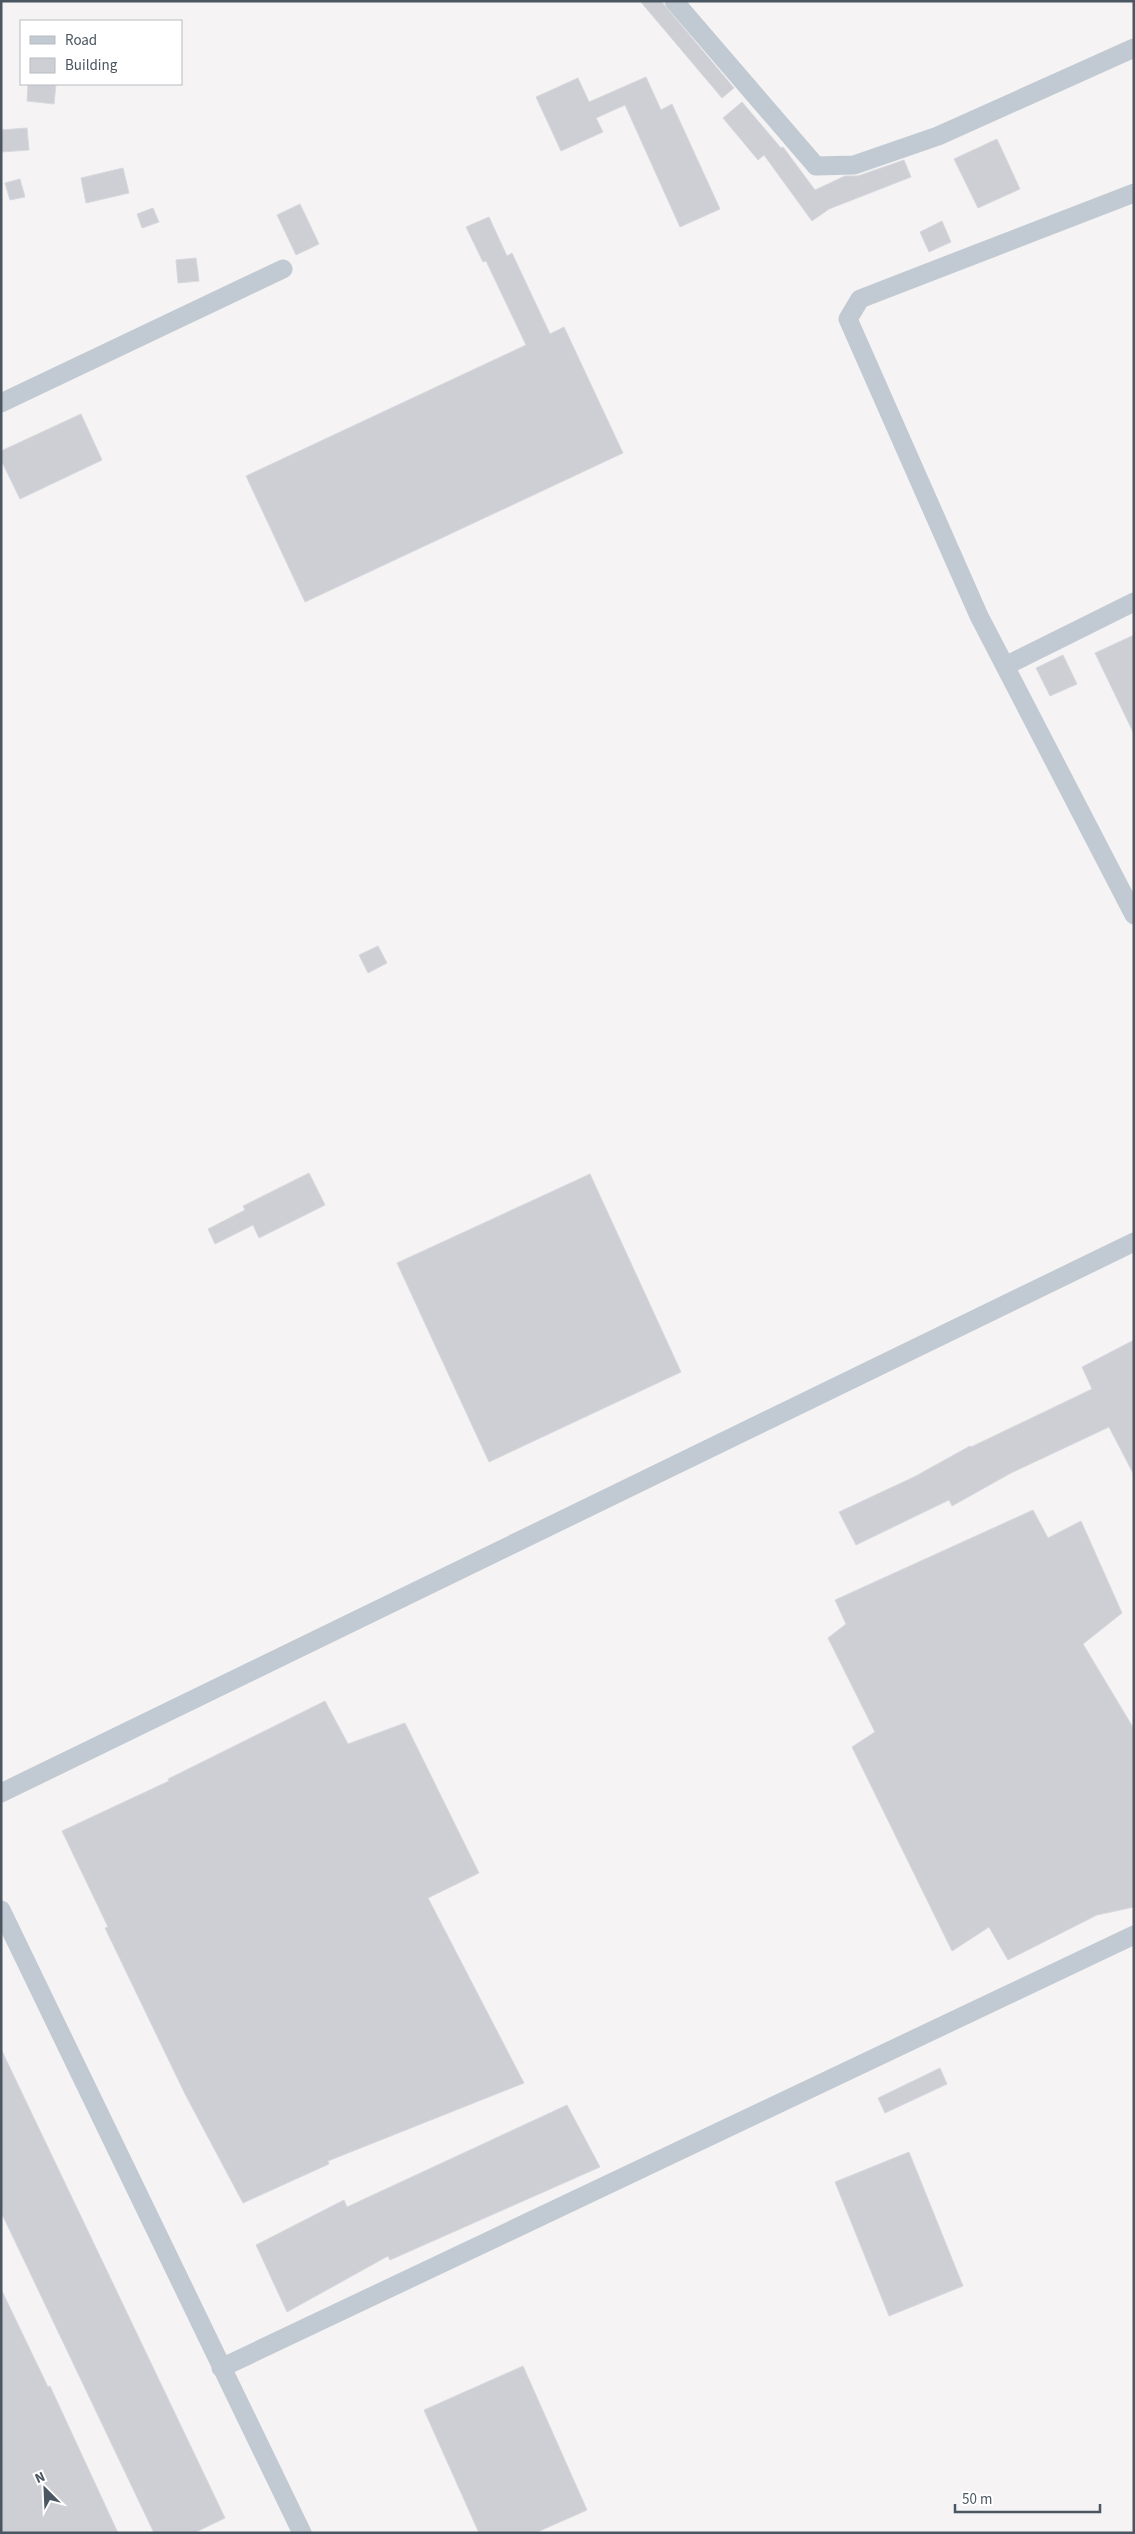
<svg xmlns="http://www.w3.org/2000/svg" width="1135" height="2534" font-family="'Source Sans 3',sans-serif">
	<rect width="100%" height="100%" fill="#f5f3f3"/>
	<path fill="#cdcfd5" stroke="#d7d9de" d="M640 1H661L734 88 722 98Z
		M646 77 661 110 672 104 720 209 680 227 625 105 596 118 603 132 561 151 536 97 578 78 589 102Z
		M28 84H56L54 104 27 101Z
		M742 102 781 148 783 147 815 190 845 176H858L904 160 911 177 829 209 812 221 764 155 758 160 723 118Z
		M27 128 29 150 1 152V130Z
		M997 139 1020 189 978 208 954 159Z
		M123 168 129 193 86 203 81 178Z
		M20 179 25 197 10 200 5 183Z
		M300 204 319 244 296 255 277 215Z
		M153 208 159 222 142 228 137 214Z
		M489 217 507 256 512 253 550 334 564 327 623 453 305 602 246 476 526 345 486 261 483 262 466 227Z
		M942 221 951 242 929 252 920 232Z
		M196 258 199 281 178 283 176 260Z
		M81 414 102 460 20 499 1 460V451Z
		M1134 635V734L1095 653Z
		M1063 655 1077 684 1050 696 1036 668Z
		M378 946 387 963 368 973 359 955Z
		M309 1173 325 1205 259 1238 253 1225 215 1244 208 1229 245 1210 243 1206Z
		M590 1174 681 1372 489 1462 397 1263Z
		M1134 1340V1475L1109 1427 1011 1473 952 1506 949 1500 856 1545 839 1512 914 1477 970 1446 971 1447 1092 1389 1082 1367Z
		M1033 1510 1048 1538 1081 1521 1122 1613 1083 1644 1134 1729V1907L1097 1915 1008 1960 989 1927 952 1951 852 1747 875 1732 828 1638 846 1624 835 1600Z
		M325 1701 348 1744 405 1723 479 1873 428 1898 524 2083 328 2161 329 2164 243 2203 185 2094 105 1928 108 1927 62 1831 169 1781 168 1779Z
		M1 2049 225 2518 194 2533H154L1 2212Z
		M940 2068 947 2084 885 2113 878 2098Z
		M567 2105 600 2167 390 2260 388 2256 287 2312 256 2245 344 2200 347 2207Z
		M909 2152 963 2286 889 2316 835 2182Z
		M1 2289 48 2387 50 2386 118 2533H1Z
		M523 2366 587 2510 535 2533H479L424 2410Z"/>
	<g fill="none" stroke-linecap="round" stroke-linejoin="round">
		<path stroke="#c1cad2" stroke-width="19" d="M674 1 816 166 854 165 938 136 1134 48
			M1134 193 860 299 848 319 979 616 1134 915
			M1 403 283 269
			M1005 666 1134 602
			M1 1793 1134 1242
			M1 1910 302 2533
			M221 2368 1134 1935"/>
	</g>
	<rect width="1135" height="2534" fill="none" stroke="#4a5661" stroke-width="5"/>
	<rect x="20" y="20" width="162" height="65" fill="#ffffff" stroke="#b7bbc0"/>
	<rect x="30" y="36" width="25" height="8" fill="#c1cad2" stroke="#b7bbc0"/>
	<text x="65" y="45" font-size="15" fill="#4a5661">Road</text>
	<rect x="30" y="58" width="25" height="15" fill="#cdcfd5" stroke="#b7bbc0"/>
	<text x="65" y="70" font-size="15" fill="#4a5661">Building</text>
	<g transform="translate(45 2489) rotate(336)" stroke="#ffffff" stroke-width="4" paint-order="stroke">
	<path d="M0-4L9 19L0 12L-9 19Z" fill="#4a5661"/>
	<text y="-8" font-size="14" font-weight="bold" text-anchor="middle" fill="#4a5661">N</text>
	</g>
	<path d="M955 2504v8h145v-8" fill="none" stroke="#4a5661" stroke-width="2.5"/>
	<text x="962" y="2504" font-size="15" fill="#4a5661" stroke="#ffffff" stroke-width="4" paint-order="stroke">50 m</text>
</svg>
